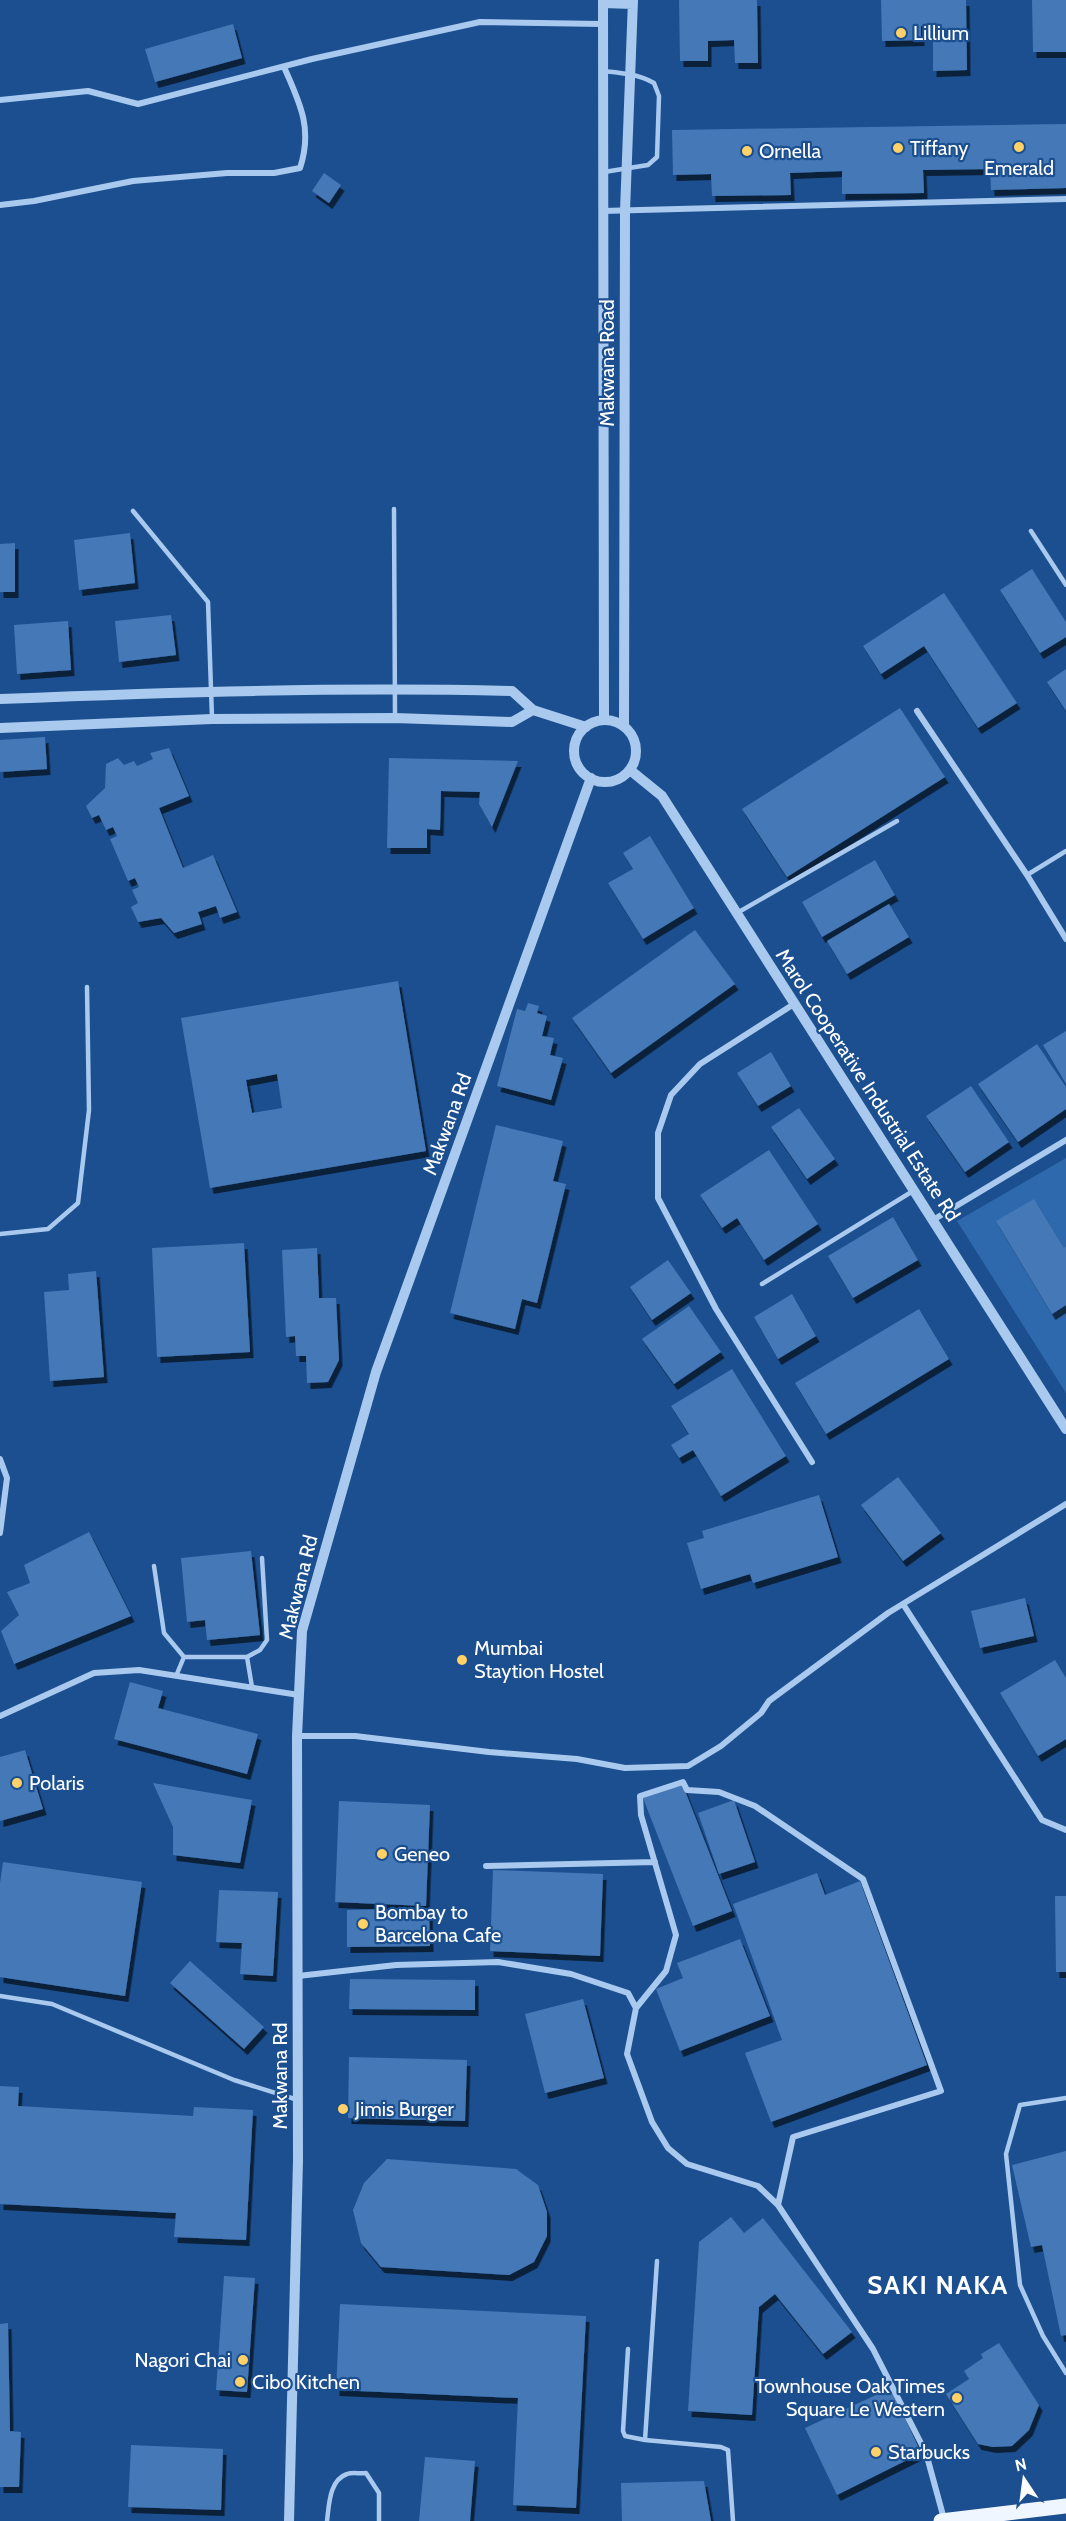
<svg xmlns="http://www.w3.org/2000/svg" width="1066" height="2521" font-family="Cabin,sans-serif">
	<defs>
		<filter id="shadow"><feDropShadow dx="3.5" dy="6" stdDeviation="0" flood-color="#0009"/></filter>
	</defs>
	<rect width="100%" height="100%" fill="#1b4f8f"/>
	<path fill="#2e69ad" d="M1066 1158V1393L957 1221Z"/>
	<path fill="#4478b7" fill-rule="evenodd" filter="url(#shadow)" d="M679 0H757L758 63H735L734 40 708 41V61H680Z
		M881 0H966L967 70 933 71V25L921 26V40L882 41Z
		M1032 0H1066V52H1033Z
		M233 24 242 58 155 82 145 49Z
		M1066 124V188L991 190 990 169 923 170 924 193 842 194V171L790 173 791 195 712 196 711 174 673 175 672 130Z
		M324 173 341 185 329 203 312 191Z
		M130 533 135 583 79 590 74 540Z
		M15 543V592H0V544Z
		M1032 569 1066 622V637L1040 653 1000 590Z
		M944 593 1017 703 978 728 924 646 881 674 863 646Z
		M171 615 176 655 119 662 115 621Z
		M68 621 71 670 17 674 14 625Z
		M1066 669V711L1047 682Z
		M900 708 945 777 787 877 742 809Z
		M45 737 47 769 0 772V740Z
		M169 748 189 796 159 808 183 868 213 855 237 912 220 918 216 906 198 912 202 924 174 933 161 918 138 922 131 907 138 903 132 890 139 887 135 878 128 881 110 839 117 836 113 827 106 830 99 815 92 818 86 806 105 788 106 764 118 758 124 765 134 761 137 766 153 759 150 753Z
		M389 758 518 761 492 827 479 804 480 792 441 791 440 830 427 829V848H387Z
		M650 836 694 908 643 939 608 883 633 869 623 853Z
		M875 860 895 895 822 937 802 902Z
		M889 904 909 937 847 974 827 941Z
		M695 930 735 984 611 1073 572 1018Z
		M398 981 426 1151 210 1188 181 1018ZM277 1074 282 1108 252 1113 246 1080Z
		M528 1003 539 1006 537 1013 547 1016 542 1036 554 1038 550 1055 563 1058 551 1100 497 1086 517 1009 525 1011Z
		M1066 1031V1084L1043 1045Z
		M1037 1044 1066 1087V1109L1018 1142 978 1084Z
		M771 1052 791 1086 758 1106 737 1073Z
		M971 1086 1009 1142 965 1172 926 1116Z
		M799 1108 835 1159 807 1179 771 1127Z
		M496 1125 563 1141 553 1181 566 1184 537 1303 522 1299 515 1329 450 1313Z
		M769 1150 818 1224 764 1260 737 1218 722 1228 700 1195Z
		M1034 1199 1064 1248 1066 1247V1305L1052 1314 996 1221Z
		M893 1217 918 1260 853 1298 828 1256Z
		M244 1243 250 1352 157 1357 152 1248Z
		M317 1248 319 1298H336L339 1360 328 1382 307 1383 306 1356H296L295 1336 286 1337 282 1250Z
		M668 1260 691 1293 652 1320 630 1287Z
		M96 1271 104 1377 50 1381 44 1292 69 1290 68 1274Z
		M792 1294 816 1336 778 1359 754 1317Z
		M689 1306 721 1352 674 1384 642 1339Z
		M919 1309 949 1359 826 1434 795 1383Z
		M732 1369 786 1456 721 1496 693 1450 679 1458 671 1445 689 1434 671 1406Z
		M898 1477 941 1533 903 1561 861 1505Z
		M819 1495 838 1557 753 1583 750 1574 701 1589 687 1543 704 1538 702 1531Z
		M89 1532 131 1616 14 1664 1 1631 19 1615 7 1592 30 1583 24 1565Z
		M251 1551 260 1635 207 1640 205 1620 187 1622 181 1558Z
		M1025 1598 1034 1636 980 1648 971 1611Z
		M1055 1660 1066 1678V1739L1038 1756 1000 1693Z
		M130 1682 163 1691 158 1708 258 1734 247 1774 114 1739Z
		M25 1750 43 1809 0 1821V1757Z
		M153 1783 252 1800 240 1863 173 1855V1827Z
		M682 1783 732 1911 693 1926 643 1798Z
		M734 1800 755 1862 719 1874 698 1813Z
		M339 1801 430 1805 426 1906 335 1902Z
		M3 1862 142 1882 125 1996 0 1977V1883Z
		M493 1870 603 1874 600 1956 490 1951Z
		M817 1873 825 1895 860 1881 927 2065 771 2122 745 2053 782 2040 733 1904Z
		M219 1890 278 1892 273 1976 240 1974 242 1943 216 1942Z
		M1055 1896H1066V1972H1056Z
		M429 1908 430 1946 347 1947V1910Z
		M740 1939 770 2016 680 2051 656 1989 683 1978 677 1963Z
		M190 1961 264 2027 244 2049 170 1983Z
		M350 1979 475 1980V2010L349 2009Z
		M583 1999 604 2078 545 2093 525 2014Z
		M349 2057 467 2060 465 2121 348 2118Z
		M0 2086 19 2087 18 2106 193 2116 194 2107 253 2110 246 2240 174 2237 176 2213 0 2204Z
		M1066 2151V2335L1061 2336 1042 2245 1031 2247 1012 2165Z
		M387 2159 516 2169 538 2185 547 2212V2236L534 2262 509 2275 381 2267 361 2243 353 2210 364 2183Z
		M731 2217 744 2233 763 2218 852 2332 823 2354 775 2294 759 2307 752 2415 688 2411 699 2242Z
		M224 2276 255 2278 247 2392 216 2390Z
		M340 2304 586 2316 576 2508 513 2505 518 2398 336 2390Z
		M8 2323 10 2431 21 2432 19 2487H0V2324Z
		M999 2343 1039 2405 1029 2430 1012 2446 993 2447 978 2444 946 2394 969 2379 964 2371 983 2358 981 2354Z
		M891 2388 921 2453 837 2495 805 2428Z
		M131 2445 223 2449 221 2510 128 2507Z
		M425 2457 475 2461 470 2521H419Z
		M704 2481 711 2521H622L621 2483Z"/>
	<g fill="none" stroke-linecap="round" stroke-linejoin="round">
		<path stroke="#a9c9ee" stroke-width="4.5" d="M603 71C622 73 638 74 654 83L659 96 657 157 648 165 604 172
			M394 509 395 716
			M133 511 208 602 212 718
			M1031 531 1066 585
			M1027 875 1066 851
			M737 913 897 821
			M0 1234 48 1229 78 1203 89 1110 87 987
			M762 1284 913 1191
			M154 1566 164 1633 184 1657
			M247 1657 260 1650 267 1640 262 1558
			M176 1676 184 1657H247L252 1687
			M0 1996 52 2004 234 2080 298 2100
			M1066 2098 1020 2105 1006 2154 1020 2285 1043 2336 1066 2373
			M657 2261 645 2440 721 2447 728 2450 733 2521
			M628 2349 623 2431 625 2436 645 2440
			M327 2521C329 2506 329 2480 347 2474 352 2472 360 2474 366 2473L379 2493V2521"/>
		<path stroke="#a9c9ee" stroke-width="6" d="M0 100 88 91 138 104 312 59 480 22 602 24
			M0 205 34 201 133 181 227 173H274L300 168C313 129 300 103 284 67
			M602 211 1066 199
			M917 711 1027 875 1066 939
			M794 1004 700 1064 671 1095 658 1133V1198L716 1309 812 1462
			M933 1220 1066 1140
			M0 1459 7 1478 0 1533
			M903 1604 1042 1820 1066 1830
			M0 1716 94 1673 139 1670 299 1695
			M297 1736H355L489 1752 577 1759 625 1768 688 1766 721 1746 761 1713 769 1701 888 1613 1066 1504
			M486 1866 655 1862
			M298 1976 396 1965 498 1962 571 1974 628 1993 636 2008
			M778 2205 793 2137 941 2091 863 1879 755 1806 719 1792 687 1790 683 1782 640 1796 641 1815 676 1935 666 1971 636 2008 627 2054 652 2122 668 2148 687 2164 758 2186 778 2205 873 2349 926 2453 944 2519"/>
		<path stroke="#a9c9ee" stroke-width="10" d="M603 0 604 720
			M603 3 633 4
			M0 699C171 692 341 687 512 691L533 710 586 727
			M574 751a31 31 0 1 1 62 0a31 31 0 1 1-62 0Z
			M624 726 625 211 633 0
			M0 728 212 719 395 718 512 722 533 710
			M630 770 662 796 1066 1429
			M289 2521 298 2160 297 1736 302 1631 376 1372 591 778"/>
		<path stroke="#f0f6ff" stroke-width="15" d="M941 2521 1066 2506"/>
	</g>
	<g fill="#ffd166" stroke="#1b4f8f" stroke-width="2">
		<circle cx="901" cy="33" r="6"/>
		<circle cx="1019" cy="147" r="6"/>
		<circle cx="898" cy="148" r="6"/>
		<circle cx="747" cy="151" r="6"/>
		<circle cx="462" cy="1660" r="6"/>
		<circle cx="17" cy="1783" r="6"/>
		<circle cx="382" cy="1854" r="6"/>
		<circle cx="363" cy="1924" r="6"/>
		<circle cx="343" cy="2109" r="6"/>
		<circle cx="243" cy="2360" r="6"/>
		<circle cx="240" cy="2382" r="6"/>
		<circle cx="957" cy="2398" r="6"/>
		<circle cx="876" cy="2452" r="6"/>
	</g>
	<g text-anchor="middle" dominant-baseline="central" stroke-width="4.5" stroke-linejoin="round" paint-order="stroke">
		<g font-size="20" fill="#fff" stroke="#1b4f8f" text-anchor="start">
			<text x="913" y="33">Lillium</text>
			<text x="910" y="148">Tiffany</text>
			<text x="759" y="151">Ornella</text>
			<text x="1019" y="168" text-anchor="middle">Emerald</text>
			<text x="474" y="1648">Mumbai<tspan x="474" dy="23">Staytion Hostel</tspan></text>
			<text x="29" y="1783">Polaris</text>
			<text x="394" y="1854">Geneo</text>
			<text x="375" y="1912">Bombay to<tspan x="375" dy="23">Barcelona Cafe</tspan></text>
			<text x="355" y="2109">Jimis Burger</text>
			<text x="231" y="2360" text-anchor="end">Nagori Chai</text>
			<text x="252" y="2382">Cibo Kitchen</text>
			<text x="945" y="2386" text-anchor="end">Townhouse Oak Times<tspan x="945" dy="23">Square Le Western</tspan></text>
			<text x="888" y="2452">Starbucks</text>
		</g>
		<g font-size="20" fill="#fff" stroke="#1b4f8f">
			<text transform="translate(607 363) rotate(-90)">Makwana Road</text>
			<text transform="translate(868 1085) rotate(57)">Marol Cooperative Industrial Estate Rd</text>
			<text transform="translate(447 1124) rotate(-70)">Makwana Rd</text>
			<text transform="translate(298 1587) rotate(-76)">Makwana Rd</text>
			<text transform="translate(280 2076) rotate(-90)">Makwana Rd</text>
		</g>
		<g font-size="26" font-weight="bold" letter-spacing="1.5" fill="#fff" stroke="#1b4f8f">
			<text x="938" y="2285">SAKI NAKA</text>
		</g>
	</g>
	<g transform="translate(1024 2479) rotate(347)" stroke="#1b4f8f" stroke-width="4.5" paint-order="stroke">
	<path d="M0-4.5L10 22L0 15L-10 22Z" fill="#ffffff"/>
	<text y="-9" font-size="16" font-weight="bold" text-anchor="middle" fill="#ffffff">N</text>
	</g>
</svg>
